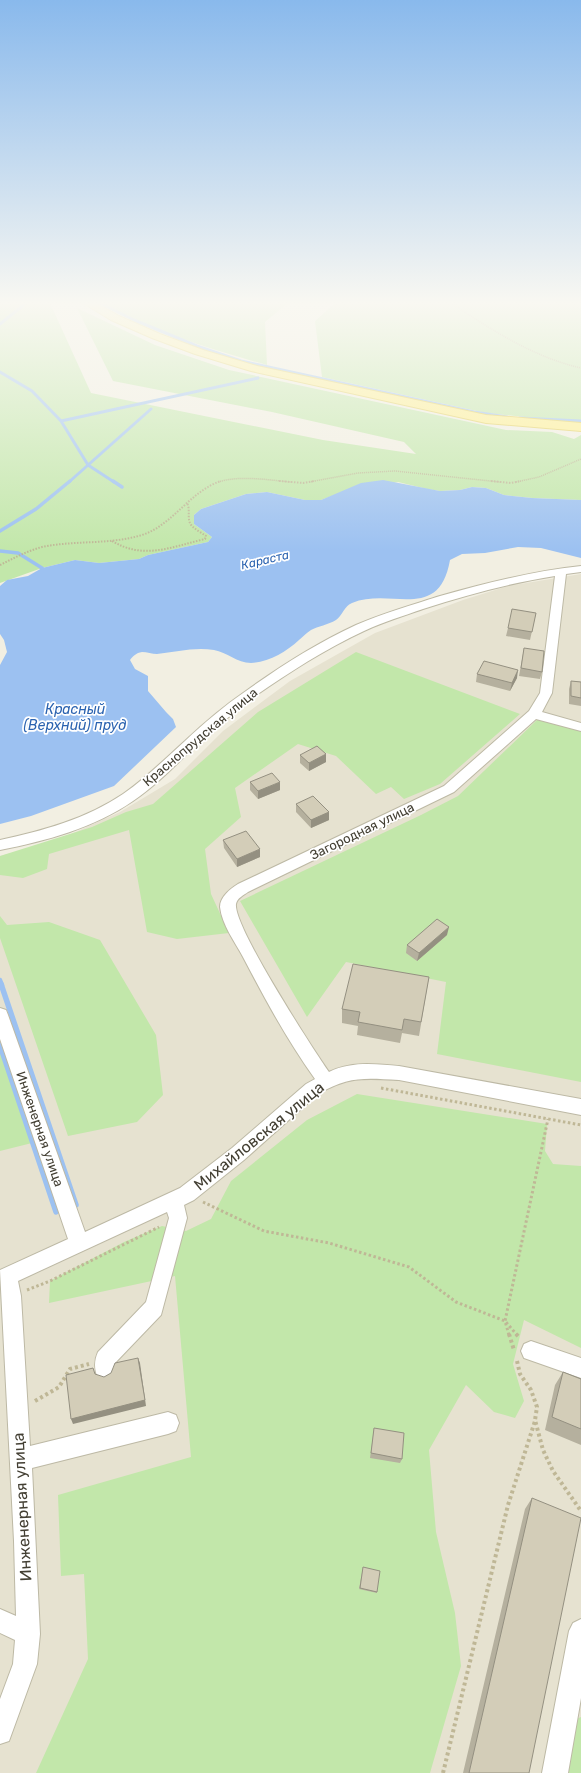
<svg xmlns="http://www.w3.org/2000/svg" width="581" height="1773" font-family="Rubik,sans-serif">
	<rect width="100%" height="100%" fill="#f2efe2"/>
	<path fill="#e6e2d0" d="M581 574V1773H0V856L51 843 120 812 175 779 223 731 290 681 375 633 463 600 508 586Z"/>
	<path fill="#c2e7aa" d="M0 303H50L91 393 323 440 416 454 404 442 272 412 113 381 77 308 155 345 229 370 506 430 552 432 574 439 581 435V500L532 498 504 495 486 488 472 487 460 490 440 491 427 489 398 482 337 494 321 500H305L267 492 246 494 201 509 194 515V524L212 537 208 542 148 555 139 559 99 563 75 560 42 568 0 583Z
		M100 303H288L265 322 267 365C210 349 152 331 100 303Z
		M335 303H581V420H553L486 413 322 377 315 321Z
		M356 652 520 714 440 784 404 799 391 787 376 794 336 756 298 744 235 788 241 817 205 849 211 894 229 933 177 939 147 932 129 830 49 854 47 869 23 878 0 875V856L92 827 126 812 153 804 258 712Z
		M538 719 581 731V1082L437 1054 446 982 346 962 307 1017 240 901 421 815 458 796Z
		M0 916 7 925 49 922 100 940 156 1035 163 1095 137 1122 68 1136 0 938Z
		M0 1049 32 1143 0 1151Z
		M357 1094 547 1124 545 1151 553 1164 581 1166V1348L524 1320 513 1364 524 1401 515 1418 494 1412 466 1385 429 1450 436 1532 455 1613 461 1666 430 1773H36L88 1659 84 1574 61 1576 58 1495 191 1457 175 1276 49 1303 50 1281 124 1242 162 1226 186 1231 211 1219 231 1181 307 1120Z
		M581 1717V1773H566L576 1719Z"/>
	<path fill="#9cc1f1" d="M383 480 440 491 460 490 472 487 486 488 504 495 532 498 581 500V558L541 548 518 547 485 553 462 554 450 560C439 623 391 587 352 603 345 605 342 616 336 620 328 625 318 626 311 630 306 633 303 637 299 640 286 652 269 662 251 663 237 663 227 652 214 650 194 647 176 652 157 654 152 654 147 652 142 652 136 653 133 656 130 660L135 669 148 676V691L166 712 173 719 176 727 114 786 31 816 0 824V665L7 652 4 640 0 634V586L7 580 28 576 42 568 75 560 99 563 139 559 148 555 208 542 212 537 194 524V515L201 509 246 494 267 492 305 500H321L361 483Z"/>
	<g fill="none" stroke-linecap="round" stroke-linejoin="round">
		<path stroke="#9cc1f1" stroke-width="3" d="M100 303 134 320 197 346 241 361 474 412 507 417
			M0 324 26 303
			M0 372 32 391 61 421 88 465 114 482
			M520 418 581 421
			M61 421 258 378
			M69 482 151 409"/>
		<path stroke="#9cc1f1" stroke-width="3.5" d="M113 481 122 487
			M0 531 36 509 70 481
			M0 551 18 553 42 568"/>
		<path stroke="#9cc1f1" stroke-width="4.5" d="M0 980 2 985"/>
		<path stroke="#9cc1f1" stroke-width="5.5" d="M1 984 76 1205
			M0 1045 56 1212"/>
		<g stroke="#bdb9a5" stroke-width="2">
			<path id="minor" d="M581 566V572L566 574 552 693 542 712 581 723V731L536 719 454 792 248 892C244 895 237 898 236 904 233 926 313 1049 329 1072 351 1061 376 1064 399 1066L581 1099V1115L399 1080C364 1078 349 1076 318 1094L244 1160 194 1200 184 1205 187 1218 161 1315 115 1363V1371L112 1378 105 1381 98 1378C94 1369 94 1361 98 1352L146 1302 169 1218 167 1212 18 1281 21 1296 30 1446 168 1412 176 1415 179 1423 176 1431 168 1434 32 1468 40 1634 37 1664 9 1741 0 1744V1699L13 1664 15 1640 0 1633V1609L16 1616 14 1541 0 1270 68 1239 0 1039V1008L6 1010 8 1015 85 1232 180 1188 232 1148 306 1084 315 1079C287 1040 265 999 243 957 235 942 222 925 220 907 220 897 230 889 238 884L444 786 529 711 540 693 555 576C510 583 466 595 423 609 403 616 383 622 364 631 325 649 290 672 255 696 234 712 214 729 194 747 175 766 155 786 133 801 94 828 46 841 0 850V840C42 831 86 819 123 794 145 779 165 759 185 741 204 723 224 706 246 691 281 666 317 643 356 625 383 613 412 605 440 596 486 583 533 571 581 566Z
				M531 1341 581 1358V1378L524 1358 521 1351 524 1344Z
				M581 1619V1698L568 1773H542L569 1631 573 1623Z"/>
		</g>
		<g stroke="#e5d15d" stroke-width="2">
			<path id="major" d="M83 303H96L119 316 160 334 203 350 257 366 486 415 581 423V431L486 423 251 371 195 354 152 338 111 320Z"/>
		</g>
		<path stroke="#bfb796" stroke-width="1.5" stroke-dasharray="1 1" stroke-linecap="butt" d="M451 303C492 330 533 357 581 368
			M218 482C240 475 268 480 291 482
			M309 482 358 473 395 471 500 482
			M516 482 539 477 581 459"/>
		<path stroke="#bfb796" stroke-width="2" stroke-dasharray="1.5 1.5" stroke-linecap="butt" d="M279 481 303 483 315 481
			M491 481 511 483 521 481
			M112 541C144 560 171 547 205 539L206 536C202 533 196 530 192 526 186 520 191 510 187 503
			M0 565C14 558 27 551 42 547 75 540 109 545 142 535 173 525 190 491 221 481"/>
		<path stroke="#bfb796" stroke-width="3" stroke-dasharray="2.5 2.5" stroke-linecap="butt" d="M381 1088 581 1125
			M203 1202 264 1231 329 1243 409 1267 456 1302 505 1321 517 1335
			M27 1290 50 1281 159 1227
			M509 1335 505 1321 548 1119"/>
		<path stroke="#bfb796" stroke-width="4" stroke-dasharray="3 3" stroke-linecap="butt" d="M509 1334 514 1350
			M516 1334 520 1338
			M517 1361 520 1374 531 1390 537 1407 535 1420 543 1450 553 1471 581 1511
			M35 1401 59 1387 70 1369 89 1364
			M443 1773 508 1505 535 1421"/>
		<use href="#minor" fill="#fff" fill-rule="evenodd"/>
		<use href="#major" fill="#fff08e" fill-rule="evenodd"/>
	</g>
	<path fill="#b5b09e" d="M536 613 530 640 506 636 508 628Z
		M524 648 542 672 540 679 519 676Z
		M477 674 517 678 510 691 476 682Z
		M571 681 581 682V706L569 704V689Z
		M300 755 326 762 309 771 300 763Z
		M250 782 280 790 258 799 250 790Z
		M296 804 329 812V820L311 828 296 812Z
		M223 840 260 857 237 867 224 848Z
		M447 935 417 961 406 953 407 945Z
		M429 977 419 1036 402 1033 400 1043 357 1035 358 1026 342 1023V1009Z
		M563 1372 581 1379V1445L545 1430 555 1385Z
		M374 1428 402 1459 400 1463 370 1458Z
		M532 1498 529 1773H463L525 1509Z
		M363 1567 377 1592V1593L359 1589Z"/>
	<path fill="#949081" d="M518 670 517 678 510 691 512 683Z
		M326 754V762L309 771V763Z
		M280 782V790L258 799V791Z
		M329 812V820L311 828V820Z
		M260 849V857L237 867V859Z
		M449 927 447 935 417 961 419 953Z
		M138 1358 140 1363 146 1406 73 1424 71 1419Z"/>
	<path fill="#d3cdb8" stroke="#949081" d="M512 609 536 613 532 632 508 628Z
		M524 648 544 651 542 672 521 668Z
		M484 661 518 670 512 683 477 674Z
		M571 681 581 682V698L571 696Z
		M317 746 326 754 309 763 300 755Z
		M272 773 280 782 258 791 250 782Z
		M313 796 329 812 311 820 296 804Z
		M246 831 260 849 237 859 223 840Z
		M437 919 449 927 419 953 407 945Z
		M353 964 429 977 421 1022 404 1019 402 1030 358 1022 360 1012 342 1009Z
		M138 1358 145 1400 71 1419 66 1375 93 1368 95 1374 104 1377 111 1373 115 1363Z
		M563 1372 581 1379V1429L552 1417Z
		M374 1428 404 1433 402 1459 371 1453Z
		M532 1498 581 1518 529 1773H469Z
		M363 1567 380 1571 377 1592 360 1588Z"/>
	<linearGradient id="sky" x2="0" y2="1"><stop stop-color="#89b9ec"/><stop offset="0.55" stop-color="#f9f8f2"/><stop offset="1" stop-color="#f9f8f2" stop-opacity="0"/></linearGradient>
	<rect width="581" height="551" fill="url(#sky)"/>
	<g text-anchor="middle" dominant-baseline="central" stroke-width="3.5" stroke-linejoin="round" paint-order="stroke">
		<g font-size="12" font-style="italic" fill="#2b63b0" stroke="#fff">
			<text transform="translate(265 560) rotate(-13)">Караста</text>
		</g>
		<g font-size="13" fill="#433f33" stroke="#fff">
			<text transform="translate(200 737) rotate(-40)">Краснопрудская улица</text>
			<text transform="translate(362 831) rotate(-26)">Загородная улица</text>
			<text transform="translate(40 1129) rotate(71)">Инженерная улица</text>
		</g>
		<g font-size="14" font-style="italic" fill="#2b63b0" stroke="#fff">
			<text x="75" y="709">Красный<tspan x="75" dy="16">(Верхний) пруд</tspan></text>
		</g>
		<g font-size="16" fill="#433f33" stroke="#fff">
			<text transform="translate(259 1136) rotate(-39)">Михайловская улица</text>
			<text transform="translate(22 1507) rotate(-93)">Инженерная улица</text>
		</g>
	</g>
</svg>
